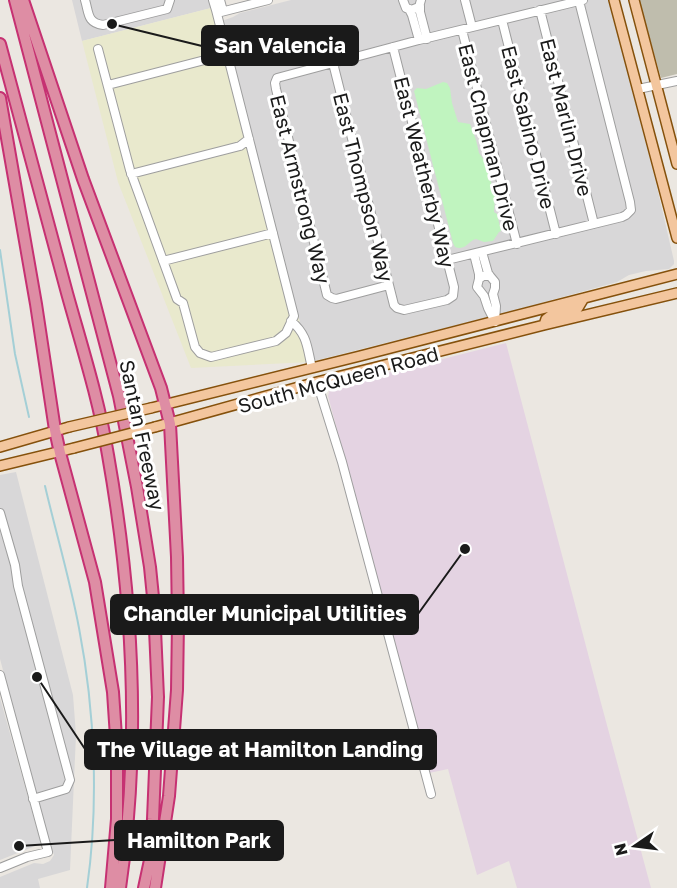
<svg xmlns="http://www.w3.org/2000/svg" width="677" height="888" font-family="'Golos Text',sans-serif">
	<rect width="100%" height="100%" fill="#ebe7e1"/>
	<path fill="#d8d7d8" d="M72 0H212L211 8 82 41Z
		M291 0H609L656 183 674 261V264L669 269 646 271 629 275 617 282 512 311 310 362 222 21 233 17 240 13Z
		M16 472 73 695 76 735 70 870 38 879 40 888H0V877L34 863 43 864 50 861 54 855 49 840 0 659V475Z
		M0 698 40 840V844L0 860Z"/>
	<path fill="#e4d3e2" d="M506 343 601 703 651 888H517L509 861 477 875 448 769 429 773 328 396 330 389 336 386Z"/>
	<path fill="#bfbdad" d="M639 0H677V74L661 78Z"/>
	<path fill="#e9e9cd" d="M211 8 215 16 222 21 310 362 191 368 118 182 82 41Z"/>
	<path fill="#c0f4bf" d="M443 82 447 83 450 88 452 103 458 122 470 124 476 140 479 153 486 163 495 197 494 212 497 214 501 231 499 232 493 241 484 242 476 239C468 241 466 251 455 247L453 243 414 91 417 88 426 89Z"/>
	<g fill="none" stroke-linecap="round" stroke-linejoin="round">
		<path stroke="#a4cfd6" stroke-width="2" d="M0 250 15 354 29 417
			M45 486C56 533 70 580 79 628 95 711 99 804 87 888"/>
		<g stroke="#9e9e9e" stroke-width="10">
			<path id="minor" d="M85 0C89 13 87 23 103 25L167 9 170 0
				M213 0 216 10 221 12 268 0
				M220 0 223 11
				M403 0 406 8 411 10 419 7 421 0
				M465 0 472 27
				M420 6V12L427 39
				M409 9 412 15 419 40
				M540 10 594 224
				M502 20 556 234
				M462 30 517 244
				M98 49 130 170 177 299 183 303 195 347 200 353 211 357 276 341 286 333 294 316 216 10
				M333 63 394 305 397 308 404 310 447 300 453 296 454 287 393 47
				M108 85 228 54
				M638 89 677 81
				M131 174 240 146 249 139
				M482 252 488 273 490 276
				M474 254 479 274V279
				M447 260 622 217 626 215 631 210 630 202 579 1
				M163 261 273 233
				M483 276H490L495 282V288L493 294 496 306 495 322 488 308 484 296 477 287 479 279Z
				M389 285 336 299 332 298 327 295 276 89 275 83 277 78 419 40 583 0
				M291 321C308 335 307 348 312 368
				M317 382 342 462 431 794
				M0 513 15 565 18 586 70 780 66 789 33 799
				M0 675 48 852 27 857 0 868"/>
		</g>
		<g stroke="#85510c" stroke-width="12">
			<path id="major" d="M614 0 677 238
				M634 0 677 164
				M544 325 546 319 550 316 578 308 584 298
				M151 408 360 356 677 274
				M155 427 317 382 544 325 677 293
				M0 447 69 427
				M0 466 74 448"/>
		</g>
		<g stroke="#c63172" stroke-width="14">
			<path id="highway" d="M15 0 119 396 137 487 150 567 154 607 158 697 153 819 150 860 144 888
				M23 0 83 179 161 388 170 424 177 557 178 622 177 690 169 796 155 888
				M0 44C22 127 45 210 67 293 82 347 99 400 108 455 133 597 141 745 120 888
				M0 98 36 304 55 430 60 453 95 582 113 692 117 752V819L111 888"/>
		</g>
		<use href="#minor" stroke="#fff" stroke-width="8"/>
		<use href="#major" stroke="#f3c69e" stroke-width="9"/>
		<use href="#highway" stroke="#de8da4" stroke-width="10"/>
		<g stroke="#85510c" stroke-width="12" stroke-linecap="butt">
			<path id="major-bridge" d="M69 427 151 408
				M74 448 155 427"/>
		</g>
		<use href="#major-bridge" stroke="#f3c69e" stroke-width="9"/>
	</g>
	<g text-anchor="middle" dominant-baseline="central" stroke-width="6" stroke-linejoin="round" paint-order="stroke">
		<g font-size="20" fill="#1a1a1a" stroke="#fff">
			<text transform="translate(567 117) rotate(76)">East Marlin Drive</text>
			<text transform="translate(529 127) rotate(76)">East Sabino Drive</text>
			<text transform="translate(489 137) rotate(76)">East Chapman Drive</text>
			<text transform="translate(425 172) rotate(76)">East Weatherby Way</text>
			<text transform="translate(364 187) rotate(76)">East Thompson Way</text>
			<text transform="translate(301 189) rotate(76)">East Armstrong Way</text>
			<text transform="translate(338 379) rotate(-15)">South McQueen Road</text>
			<text transform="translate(143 435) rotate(78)">Santan Freeway</text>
		</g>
	</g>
	<path fill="none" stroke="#1a1a1a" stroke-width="2" d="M112 24L202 46M465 549L418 614M37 677L85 749M19 846L115 840"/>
	<g fill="#1a1a1a" stroke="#fff" stroke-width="2">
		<circle cx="112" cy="24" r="6"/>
		<circle cx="465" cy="549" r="6"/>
		<circle cx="37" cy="677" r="6"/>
		<circle cx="19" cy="846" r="6"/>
	</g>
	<g fill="#1a1a1a" stroke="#1a1a1a" stroke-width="2">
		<rect x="202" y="26" width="156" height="39" rx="6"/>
		<rect x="111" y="595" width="307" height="39" rx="6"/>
		<rect x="85" y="730" width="351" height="39" rx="6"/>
		<rect x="115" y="821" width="168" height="39" rx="6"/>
	</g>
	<g font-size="21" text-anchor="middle" font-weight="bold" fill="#fff">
		<text x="280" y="53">San Valencia</text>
		<text x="265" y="621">Chandler Municipal Utilities</text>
		<text x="260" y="757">The Village at Hamilton Landing</text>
		<text x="199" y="848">Hamilton Park</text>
	</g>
	<g transform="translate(635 846) rotate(256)" stroke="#ffffff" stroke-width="4.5" paint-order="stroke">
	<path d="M0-4.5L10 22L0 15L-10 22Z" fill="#1a1a1a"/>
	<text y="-9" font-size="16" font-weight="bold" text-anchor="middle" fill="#1a1a1a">N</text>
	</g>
</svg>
